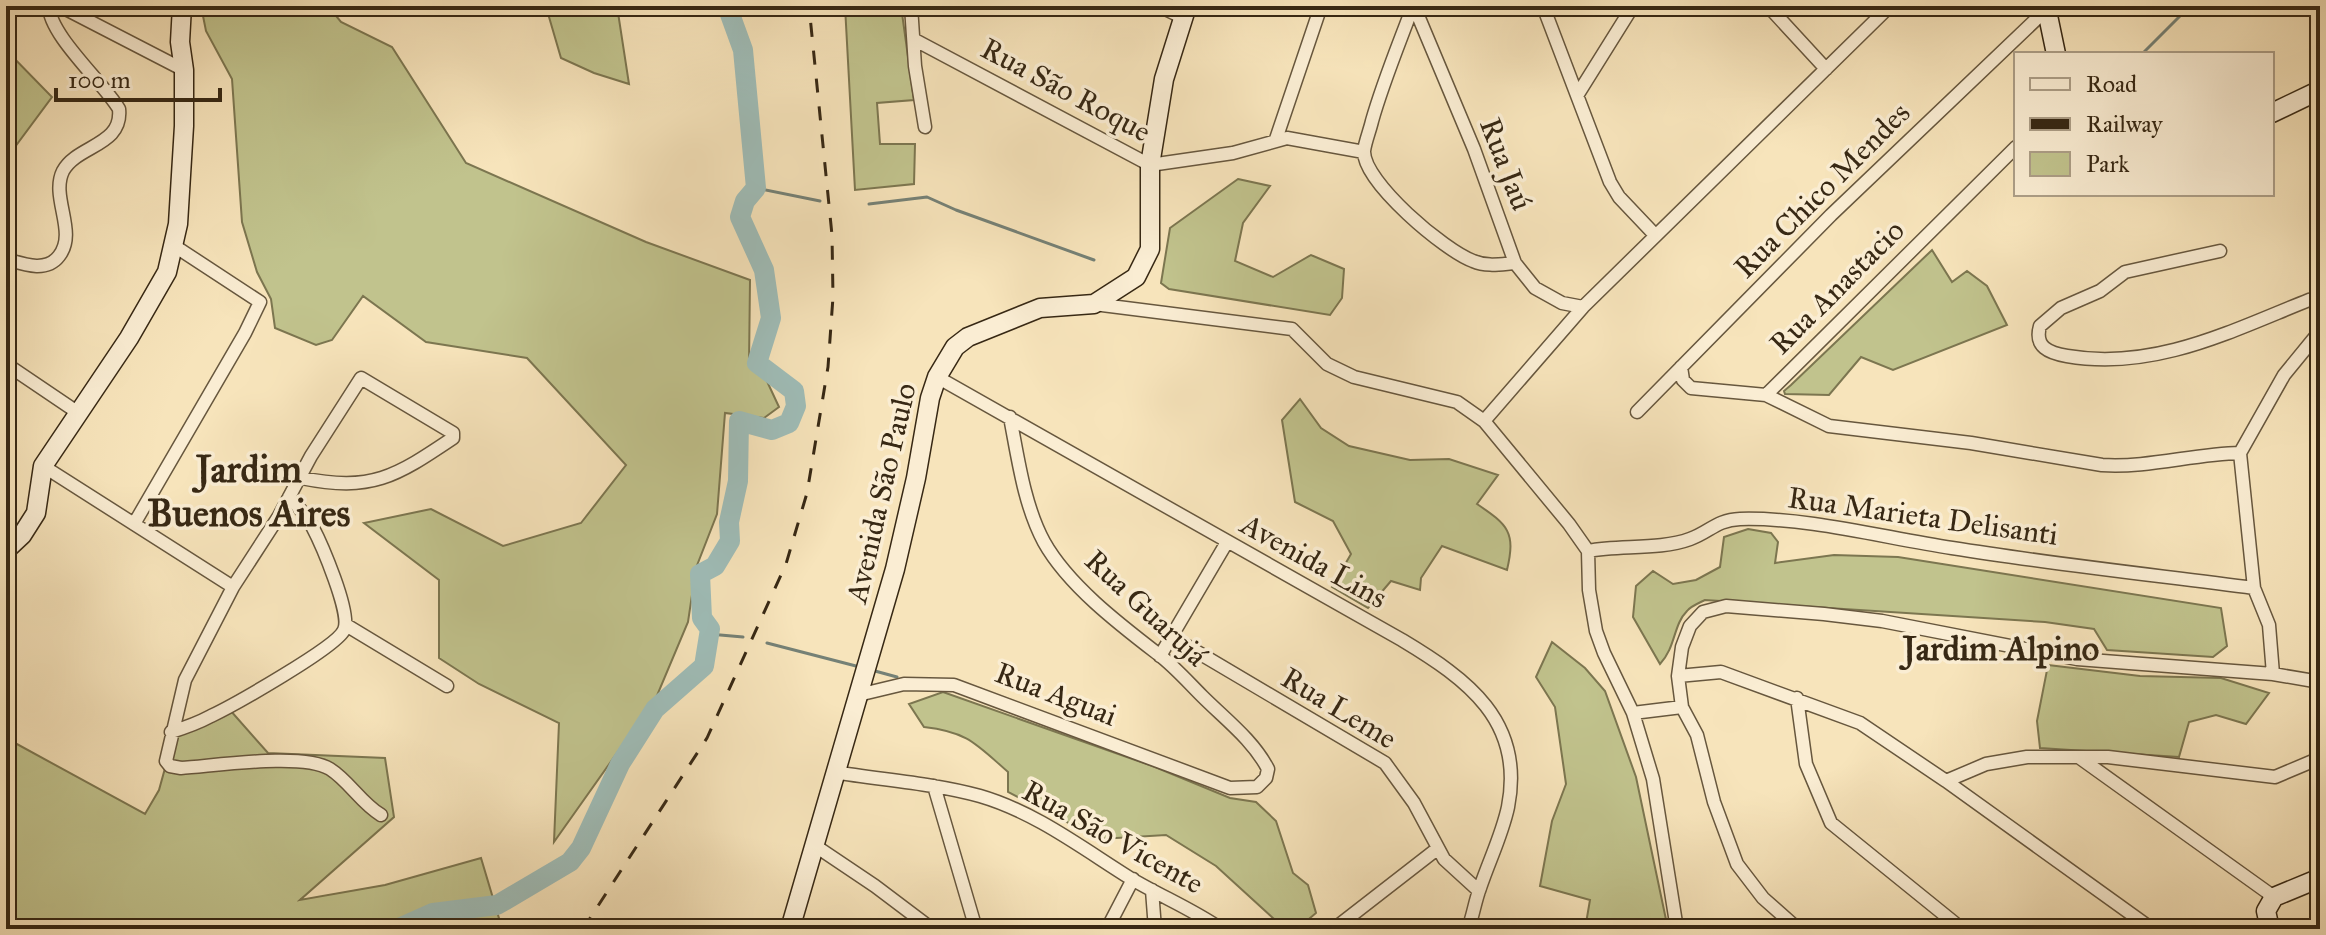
<svg xmlns="http://www.w3.org/2000/svg" width="2326" height="935" font-family="'IM FELL Great Primer',serif">
	<rect width="100%" height="100%" fill="#f7e4bb"/>
	<filter id="stains"><feTurbulence type="fractalNoise" baseFrequency=".0025" numOctaves="4"/><feColorMatrix values="0 0 0 0 .2 0 0 0 0 .09 0 0 0 0 .02 0 0 0 .5 -.17"/></filter>
	<radialGradient id="worn" r=".72"><stop offset=".6" stop-color="#630" stop-opacity="0"/><stop offset="1" stop-color="#630" stop-opacity=".3"/></radialGradient>
	<path fill="#c1c38d" stroke="#7c7650" stroke-width="2" d="M201 6H328L341 22 392 47 466 163 646 242 750 280 749 365 765 377 779 407 764 418 725 413 717 514 696 568 688 622 656 698 554 842 559 723 479 684 439 658V580L364 523 431 509 503 546 581 523 626 465 527 358 426 342 363 296 332 340 316 345 275 328 271 299 257 272 242 222 232 79 206 31Z
		M551 6H617L629 84 594 73 561 58 549 17Z
		M845 6H901L914 100 877 103 880 144H915L914 184 855 190Z
		M6 50 52 97 6 159Z
		M1238 179 1270 186 1243 223 1235 261 1273 277 1311 255 1344 269 1342 298 1330 315 1169 289 1161 283 1170 228Z
		M1932 250 1952 282 1967 271 1987 286 2007 325 1893 370 1861 357 1829 395 1785 394 1784 391 1791 385Z
		M1300 399 1321 428 1349 446 1410 460 1449 459 1498 475 1477 504C1508 525 1516 532 1507 570L1442 546 1421 578 1420 590 1391 581 1368 608 1332 587 1351 554 1333 521 1295 502 1282 420Z
		M1748 529 1771 533 1778 542 1775 563 1834 555 1898 557 2221 608 2227 646 2213 657 2107 650 2094 629 2045 622 1705 600C1699 603 1691 606 1687 611 1673 625 1676 647 1660 664L1633 617 1636 586 1653 571 1673 584 1696 580 1720 567 1724 537Z
		M1552 642 1585 668 1605 691 1636 777 1668 929H1585L1590 900 1540 886 1552 821 1566 784 1555 707 1536 677Z
		M2048 665 2140 676 2221 678 2269 693 2246 724 2216 715 2189 722 2179 757 2040 748 2037 721Z
		M943 692 1155 767 1230 798 1256 802 1276 821 1293 873 1308 885 1316 913 1297 929H1285L1216 866 1166 835 1100 839 1008 792V772C976 744 968 732 924 727L909 704Z
		M6 701 15 743 145 814 159 790 175 732 230 710 268 753 385 758 394 817 300 900 385 885 481 858 501 925 499 929H6Z"/>
	<g fill="none" stroke-linecap="round" stroke-linejoin="round">
		<path stroke="#758176" stroke-width="3" d="M2142 54 2190 6
			M756 188 820 201
			M869 204 927 197 956 210 1094 260
			M709 634 743 637
			M767 643 856 666
			M875 671 897 677"/>
		<path stroke="#9fbdb8" stroke-width="20" d="M397 929 433 913 497 905 570 862 581 848 620 764 655 709 704 666 710 629 702 618 700 574 715 566 730 541 729 522 738 481 739 421 772 430 789 423 796 406 794 391 757 363 771 318 764 270 740 217 745 201 756 188 743 50 727 6"/>
		<g stroke="#67573e" stroke-width="15">
			<path id="street" d="M60 6 184 70
				M911 6 915 66 925 127
				M1159 6 1182 17
				M1413 6C1399 44 1383 82 1372 121 1370 130 1365 142 1364 151 1363 182 1445 251 1473 261 1487 267 1501 264 1515 263
				M1414 6 1474 149 1515 263 1535 288 1562 303 1583 307
				M1543 6 1610 182 1619 197 1655 235
				M1768 6 1826 69
				M915 40 1150 165 1233 153 1287 138 1364 152
				M1578 94 1633 6
				M1276 139 1321 6
				M2220 251 2125 272 2100 291 2061 308 2040 326C2034 347 2049 353 2067 356 2154 371 2231 331 2309 300L2320 298
				M6 259C23 264 46 273 59 256 78 232 50 197 63 171 77 145 123 146 119 109 103 82 49 35 49 6
				M1094 304 1292 329 1327 364 1354 377 1457 402 1484 421 1569 524 1588 551 1589 590 1596 631 1604 653 1633 713 1653 779 1677 929
				M6 364 77 412
				M1681 367 1683 380 1691 388 1766 395 2016 147
				M937 377 1402 640C1467 679 1525 721 1508 807 1502 835 1489 861 1480 888 1475 901 1473 916 1468 929
				M1766 395 1829 426 1971 443 2102 465C2148 468 2193 454 2240 453
				M1637 412 1831 215 2047 9
				M1484 421 1583 307 1890 6
				M2240 453 2254 588 2269 625 2273 674
				M2240 453 2284 375 2320 331
				M43 466 233 587
				M301 478C372 492 395 477 453 438V433L361 378 311 456 279 516 233 587 185 680 166 761 170 766 181 768C214 766 303 752 330 769 349 781 361 803 381 815
				M134 524 245 333 260 302 173 245
				M1588 551C1620 545 1660 550 1690 539 1710 532 1716 520 1740 519 1807 517 1885 538 1952 548 2052 564 2154 575 2254 588
				M346 625 447 686
				M1172 637 1385 763 1414 803 1444 859 1479 891
				M1160 656 1227 542
				M1678 676 1721 672 1860 723 1946 781 2152 929
				M858 695 904 684 954 685 1230 788 1257 787 1266 778 1268 769C1253 740 1225 719 1202 696 1188 682 1174 666 1158 654 1119 624 1068 585 1044 542 1024 505 1018 458 1010 417
				M1797 698 1806 764 1831 823 1962 929
				M1633 713 1682 707
				M171 732C184 728 198 723 211 716 232 706 337 647 344 630 352 614 321 543 312 526 306 515 298 506 289 497
				M2080 758 2274 897
				M834 772C882 780 933 783 980 796 1035 812 1082 848 1130 878 1160 896 1192 909 1221 929
				M1946 781 1986 764 2027 757H2108L2275 777 2320 758
				M934 786 976 929
				M814 845 875 886 932 929
				M1152 890 1155 929
				M1107 929 1133 879
				M1334 929 1437 849
				M1798 929 1763 898 1737 864 1714 802 1697 735 1682 707 1678 676 1682 647 1690 626 1703 612 1726 606 1824 614 1882 621 2077 659 2273 674 2320 682"/>
		</g>
		<g stroke="#372814" stroke-width="21">
			<path id="secondary" d="M2046 6 2056 54
				M2272 113 2320 90
				M6 550 22 535 36 513 43 466 129 338 167 272 178 224 184 126V70L180 42 182 6
				M790 929 895 569 916 478 930 398 937 377 955 347 968 337 1040 308 1094 304 1136 277 1150 249V165L1164 79 1187 6
				M2270 929 2266 911 2274 897 2320 878"/>
		</g>
		<use href="#street" stroke="#faedd3" stroke-width="12"/>
		<use href="#secondary" stroke="#faedd3" stroke-width="18"/>
		<path stroke="#372814" stroke-width="3" stroke-dasharray="14 14" stroke-linecap="butt" d="M583 929 707 738 786 564 807 493 828 367 833 297 832 235 809 6"/>
	</g>
	<g text-anchor="middle" dominant-baseline="central" stroke-width="7" stroke-linejoin="round" paint-order="stroke">
		<g font-size="30" fill="#372814" stroke="#faedd3">
			<text transform="translate(1066 90) rotate(28)">Rua São Roque</text>
			<text transform="translate(1506 164) rotate(69)">Rua Jaú</text>
			<text transform="translate(1822 190) rotate(-45)">Rua Chico Mendes</text>
			<text transform="translate(1837 287) rotate(-45)">Rua Anastacio</text>
			<text transform="translate(881 493) rotate(-77)">Avenida São Paulo</text>
			<text transform="translate(1923 516) rotate(8)">Rua Marieta Delisanti</text>
			<text transform="translate(1314 561) rotate(29)">Avenida Lins</text>
			<text transform="translate(1146 608) rotate(43)">Rua Guarujá</text>
			<text transform="translate(1056 694) rotate(21)">Rua Aguai</text>
			<text transform="translate(1339 708) rotate(31)">Rua Leme</text>
			<text transform="translate(1113 837) rotate(29)">Rua São Vicente</text>
		</g>
		<g font-size="34" font-weight="bold" fill="#372814" stroke="#faedd3">
			<text x="2001" y="648">Jardim Alpino</text>
		</g>
		<g font-size="38" font-weight="bold" fill="#372814" stroke="#faedd3">
			<text x="249" y="469">Jardim<tspan x="249" dy="44">Buenos Aires</tspan></text>
		</g>
	</g>
	<rect width="2326" height="935" fill="none" stroke="#f7e4bb" stroke-width="32"/>
	<rect x="8" y="8" width="2310" height="919" fill="none" stroke="#372814" stroke-width="4"/>
	<rect x="16" y="16" width="2294" height="903" fill="none" stroke="#372814" stroke-width="2"/>
	<rect x="2014" y="52" width="260" height="144" fill="#faedd3" stroke="#ac9e87" stroke-width="2"/>
	<rect x="2030" y="78" width="40" height="12" fill="#faedd3" stroke="#ac9e87" stroke-width="2"/>
	<text x="2086" y="92" font-size="24" fill="#372814">Road</text>
	<rect x="2030" y="118" width="40" height="12" fill="#372814" stroke="#ac9e87" stroke-width="2"/>
	<text x="2086" y="132" font-size="24" fill="#372814">Railway</text>
	<rect x="2030" y="152" width="40" height="24" fill="#c1c38d" stroke="#ac9e87" stroke-width="2"/>
	<text x="2086" y="172" font-size="24" fill="#372814">Park</text>
	<path d="M56 88v12h164v-12" fill="none" stroke="#372814" stroke-width="4"/>
	<text x="68" y="88" font-size="24" fill="#372814" stroke="#faedd3" stroke-width="6" paint-order="stroke">100 m</text>
	<rect width="100%" height="100%" filter="url(#stains)"/>
	<rect width="100%" height="100%" fill="url(#worn)"/>
</svg>
